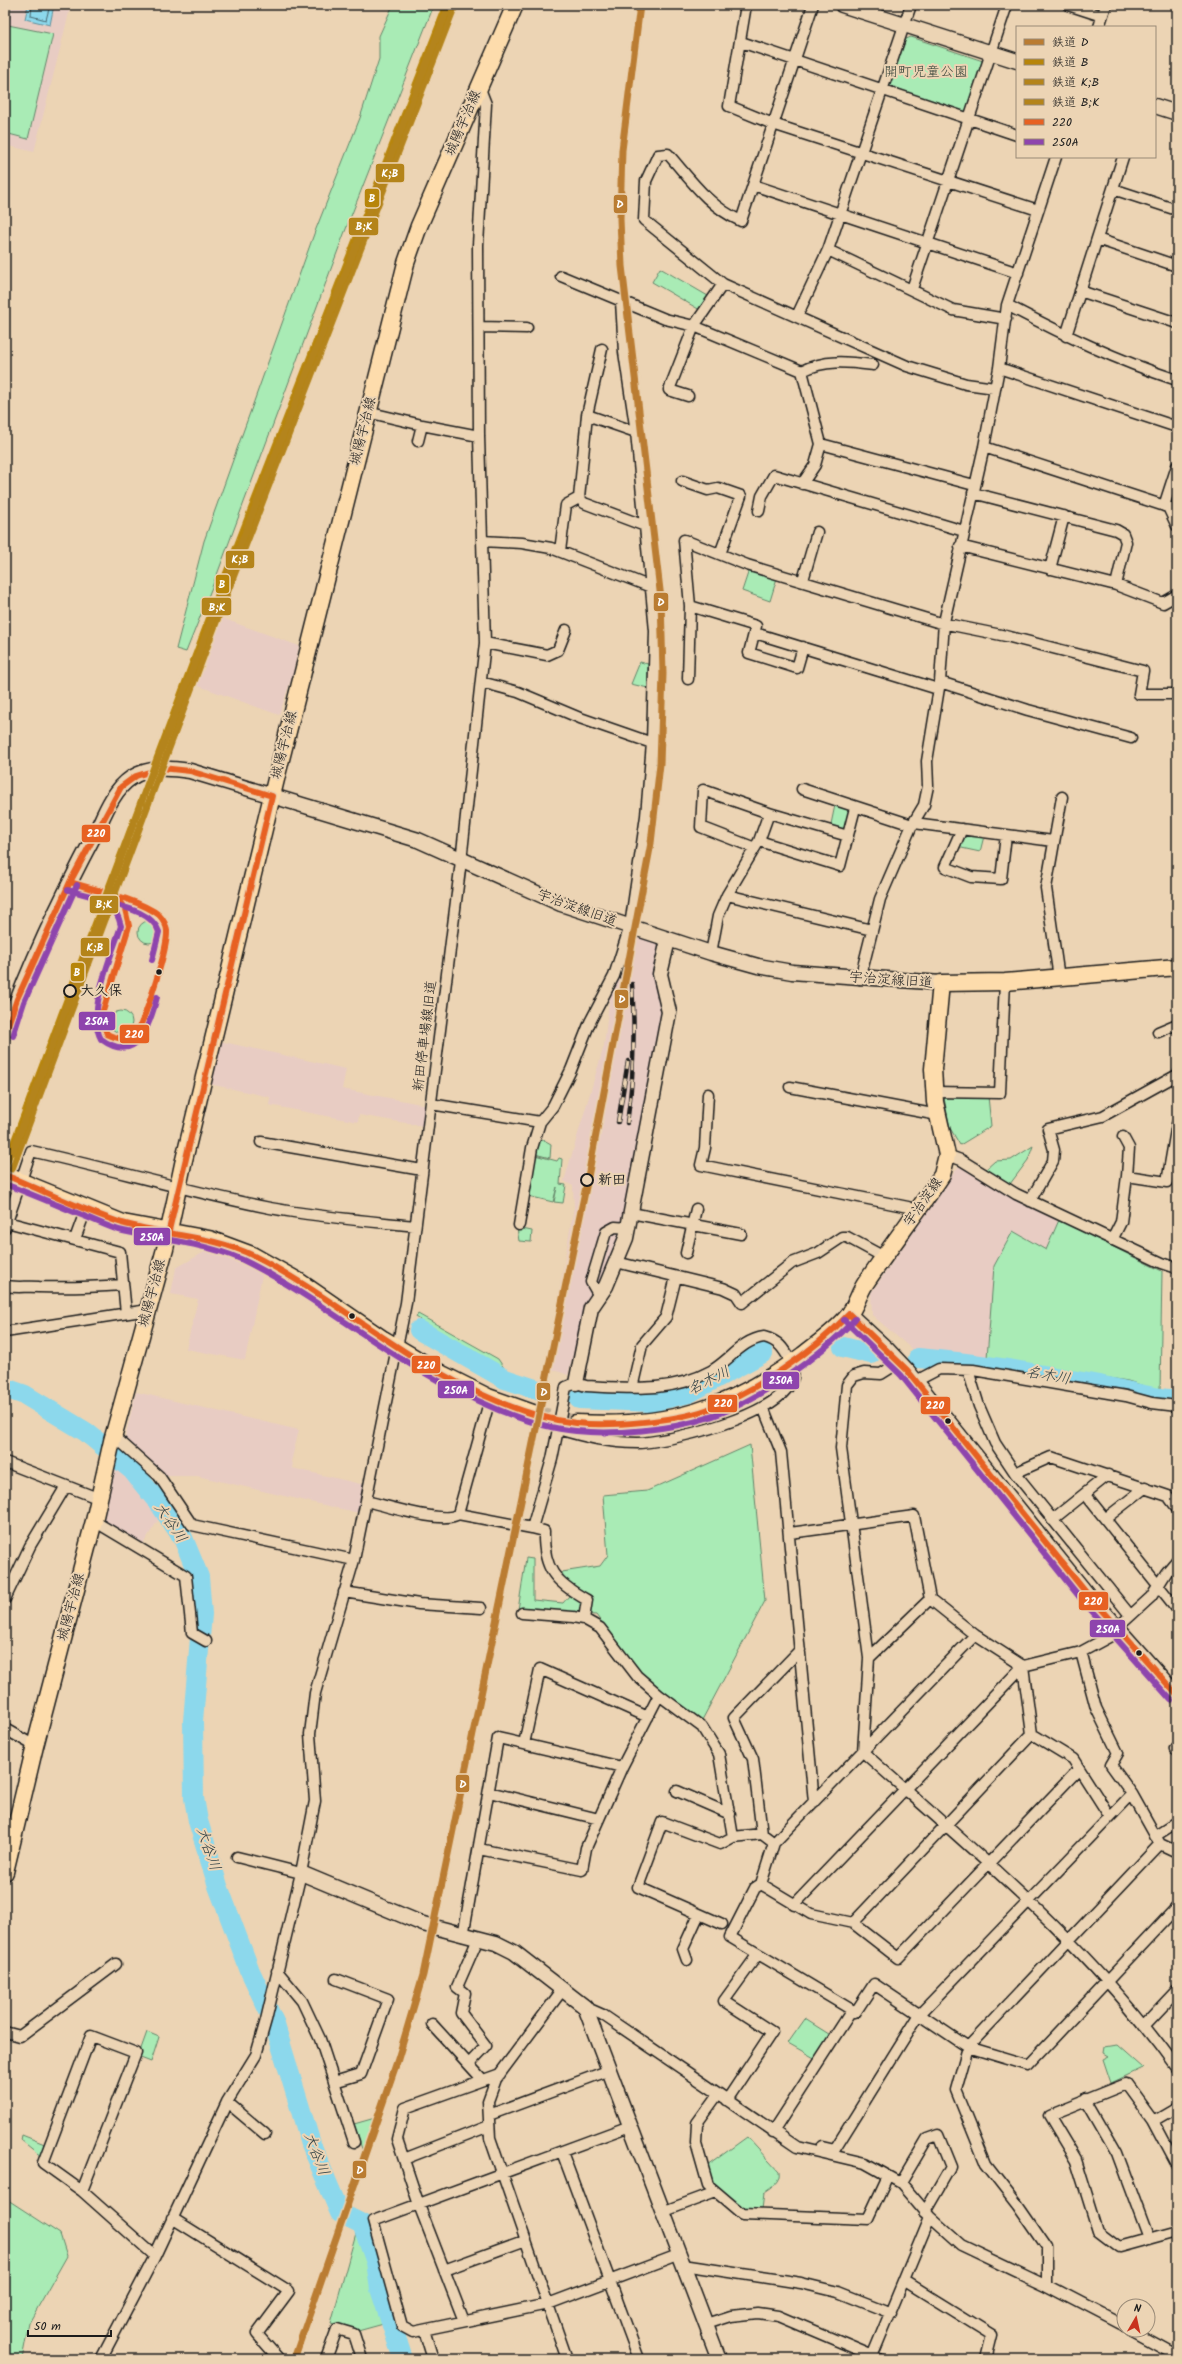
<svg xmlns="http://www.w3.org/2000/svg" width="1182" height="2364" font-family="Kalam,'Klee One',sans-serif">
	<rect width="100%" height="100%" fill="#ecd4b4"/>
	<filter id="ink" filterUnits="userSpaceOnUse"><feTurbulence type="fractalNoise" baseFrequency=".025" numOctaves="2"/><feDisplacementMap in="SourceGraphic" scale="8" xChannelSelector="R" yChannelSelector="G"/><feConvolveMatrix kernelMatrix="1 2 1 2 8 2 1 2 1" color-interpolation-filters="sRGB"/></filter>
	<g filter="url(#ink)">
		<path fill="#e8ccc3" d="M5 5H71L34 152 5 145Z
			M222 618 299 646 292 677 279 715 196 685Z
			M631 935 661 945 664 1011 623 1240 596 1293 583 1314 568 1375 546 1367 574 1207 573 1186 564 1181 604 1046 610 994 627 956Z
			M219 1041 346 1069 342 1089 426 1105 423 1126 359 1115 358 1122 269 1105 270 1097 209 1084Z
			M962 1166 1033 1207 1162 1271 1160 1391 1128 1381 987 1358 914 1351 872 1315 871 1293 958 1167Z
			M206 1251 248 1267 262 1275 245 1360 186 1349 198 1299 171 1294 176 1268Z
			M136 1392 299 1430 291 1462 293 1463 292 1468 365 1485 359 1513 197 1476H166L125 1438Z
			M116 1466 150 1496 162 1514 143 1544 103 1520Z"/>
		<path fill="#a9ebb5" stroke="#628468" d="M5 5H11L8 25 53 34 28 139 5 133Z
			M393 5H434L344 234 218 572 186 652 176 649 204 541 314 234 360 118 379 59V36Z
			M911 37 983 61 968 114 888 89 906 39Z
			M660 268 708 296 700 310 652 282Z
			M749 570 777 578 770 601 742 591Z
			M640 662 648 664V688L631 684Z
			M835 805 853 812 846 833 830 829Z
			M966 834 984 836 980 852 957 847Z
			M138 932a11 11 0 1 1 22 0a11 11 0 1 1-22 0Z
			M110 1022a11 11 0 1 1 22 0a11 11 0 1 1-22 0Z
			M988 1096 991 1126 960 1145 950 1128 944 1098Z
			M544 1140 551 1144 550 1158 535 1154 539 1141Z
			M1033 1146 1028 1160 1010 1184 986 1169 995 1161 1011 1160Z
			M535 1155 557 1161 559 1158 562 1159 560 1184 566 1185 563 1203 554 1202 557 1187 553 1202 528 1196Z
			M1059 1220 1162 1271 1160 1391 1128 1381 987 1358 994 1266 1013 1231 1046 1250Z
			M517 1228 532 1231 531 1242 519 1241Z
			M418 1314 498 1359 506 1371 504 1372 421 1327 422 1321 416 1317Z
			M750 1445 765 1601 701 1722 641 1674 596 1615 518 1610 526 1558 533 1559V1600L563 1603 569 1596 562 1572 600 1566 608 1555 603 1495 647 1491Z
			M805 2019 832 2036 816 2059 788 2043Z
			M147 2032 159 2037 151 2062 138 2057Z
			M1117 2045 1143 2068 1111 2083 1103 2059 1109 2056 1104 2053 1105 2047Z
			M375 2118 363 2152 354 2124Z
			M22 2135 47 2145 42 2157 21 2140Z
			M747 2137 779 2172C781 2183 772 2187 764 2193L762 2210H744L711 2183 707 2166Z
			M5 2198 60 2234 67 2256 29 2323 22 2359H5Z
			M356 2233C358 2234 362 2236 364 2238 371 2246 383 2307 387 2323L358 2331 331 2323Z"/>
		<path fill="#8cd8ec" stroke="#5f8d99" d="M28 5H54L50 25 25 19Z"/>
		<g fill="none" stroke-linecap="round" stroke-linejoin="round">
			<path stroke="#49676f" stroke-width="1" d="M32 5 31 16 46 20 50 5"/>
			<path stroke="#8cd8ec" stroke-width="20" d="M419 1330 505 1379 538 1390
				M843 1347 871 1354
				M918 1358C979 1363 1039 1374 1099 1385 1123 1389 1154 1400 1177 1399
				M5 1388 25 1395 86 1432 132 1470 161 1506 183 1538 199 1577 202 1614 193 1721 194 1798 198 1821 218 1886 250 1971 274 2022 311 2144 340 2213 362 2224 376 2262 380 2289 403 2359
				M579 1399 651 1402 689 1393 763 1353"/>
			<path stroke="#c2af96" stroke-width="16" stroke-dasharray="16 8" stroke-linecap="butt" d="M533 1413 576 1423"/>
			<g stroke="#1c1c1c" stroke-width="13">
				<path id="street" d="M746 5 729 106 773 124 1038 210
					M813 5 741 221C709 207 690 179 668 154L658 155 646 181 644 220 723 284 907 366 966 384 995 388
					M1068 5 1102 16
					M1099 27 1106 5
					M741 42 1017 135
					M753 185 1018 273
					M1113 189 1177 210
					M1097 239 1177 266
					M828 250 953 310 1006 319
					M561 276 665 319 694 326 802 371
					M912 289 1007 5
					M1080 291 1177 323
					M1007 305C1064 335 1116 360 1177 380
					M797 316 828 250 911 5
					M479 327 527 328
					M1066 336 1123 157
					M873 365C848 362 825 359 802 371L821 444 974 485
					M999 368 1177 427
					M688 396 669 390 694 326 723 284
					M367 412 422 425 479 436
					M587 415 636 432
					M418 441 422 425
					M984 447 1177 510
					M682 481 708 490 718 488 741 496 720 554
					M802 484 815 465 821 444
					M973 493 1116 530 1123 534 1126 542 1116 585
					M579 498 584 503 645 526
					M1164 506 1177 466
					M1168 507 1177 526
					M759 511 762 496 774 475 964 531
					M482 541 522 543 551 548 651 587
					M960 546 1116 585 1163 603 1177 595
					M560 551 566 505 579 498 587 415 602 349
					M1050 569 1064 516
					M803 580 817 532
					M690 606 756 626 749 653 797 668 803 647
					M755 633 938 689
					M485 643 547 655 558 650 566 630
					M688 679 690 606 684 540 747 565 937 622 1006 636 1143 671 1139 694H1177
					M481 682 518 692 580 718 652 743
					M940 682 1028 710 1131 738
					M802 789 912 825
					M914 823 1053 841
					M962 829 945 867 971 877 1001 879 1006 835
					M759 841 840 866 855 808
					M755 848 701 827 703 790 769 813
					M727 895 872 930
					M711 953 718 916 727 895 759 841 769 813 848 836
					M1059 978 1046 888 1062 797
					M860 979 880 899 912 825 924 805 928 786 927 761 940 682 944 622 984 447 999 368 1007 305 1056 157
					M1158 1032 1177 1024
					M790 1087 938 1115
					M934 1092 1000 1093 1005 982
					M708 1094 705 1148 701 1165 908 1207 915 1211
					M431 1104 540 1122
					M1123 1137 1129 1148 1127 1176
					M261 1142 422 1170
					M947 1155 961 1160 1016 1194 1162 1263 1177 1268
					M1030 1201 1053 1161 1054 1150 1048 1129 1103 1116 1177 1075
					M631 1213 741 1234
					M7 1222 120 1252 126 1313
					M519 1225 532 1148 540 1122 553 1106 571 1070 590 1022 614 976 630 926 646 816 652 743 655 631 636 432 624 352 621 301
					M5 1228 31 1151C111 1169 190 1192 270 1208 318 1217 367 1221 415 1226
					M75 1239 86 1209
					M1112 1240 1121 1222 1127 1176 1167 1182 1177 1124
					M686 1253 696 1209
					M616 1262 723 1288 736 1294 742 1303 792 1263 818 1253 842 1237H847L884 1257
					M5 1286C18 1288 27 1286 39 1287 67 1288 94 1287 123 1285
					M599 1296 591 1282 606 1232 615 1227 628 1228
					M5 1332 148 1310
					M764 1337C779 1341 783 1348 790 1360 818 1409 669 1442 638 1443 610 1443 585 1437 558 1429L566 1387 576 1383 586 1386C629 1388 671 1393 711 1371 730 1360 742 1340 764 1337Z
					M900 1362 881 1374 864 1373 854 1376 847 1385 841 1448 869 1658 863 1752C974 1851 1090 1946 1177 2068
					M968 1370 979 1406 995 1443 1015 1473 1130 1615
					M916 1381 939 1369 973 1370 1126 1396 1152 1403 1177 1406
					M632 1388 642 1345 666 1317 676 1277
					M763 1407 781 1452 814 1802
					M558 1429 552 1459 532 1528 544 1531C543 1569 555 1582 587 1600L584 1619
					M114 1436 159 1476 192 1525 354 1560
					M5 1462 100 1499
					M1015 1473 1051 1457 1168 1496 1177 1508
					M1086 1495 1177 1609
					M366 1501C384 1505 445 1525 458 1514L532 1528
					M458 1514 488 1406
					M1105 1519 1146 1487
					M1052 1520 1108 1475
					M94 1521 186 1576 192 1633 206 1641
					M790 1533 914 1516 930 1599 975 1635 1023 1666 1081 1652 1120 1631
					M344 1592 419 1604 481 1608
					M5 1599 30 1546 66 1486
					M522 1613 573 1617 584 1619 600 1628 637 1676 659 1695
					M1117 1628 1151 1597 1166 1573 1177 1560
					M975 1635 774 1843 761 1884 811 1914 853 1923 898 1958 1079 1769
					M1081 1652 1096 1708 1118 1753 1111 1765 1132 1794 1160 1844 1177 1852
					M869 1658 930 1599
					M1023 1666 1032 1734
					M5 1729 35 1746
					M1032 1734 1073 1759 1110 1817
					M524 1744 540 1669 648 1717
					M1177 1746 1175 1748 1177 1751
					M622 1767 659 1695 702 1727 719 1754 733 1837 762 1834 774 1843
					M677 1791 730 1814
					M489 1792 599 1819
					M762 1834 753 1759 734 1718 800 1650
					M1155 1836 1177 1822
					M237 1857 301 1873
					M761 1884 755 1888 730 1937 852 2010
					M794 1905 1023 1666
					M853 1923 1032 1734
					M722 1924 638 1887 662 1822 720 1844 733 1837
					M463 1936 498 1738 622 1767 586 1848 582 1870 479 1849
					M687 1960 683 1949 699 1914
					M277 1971 302 2001 320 2039 354 2142
					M563 1989 496 2079 488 2101 490 2138 567 2359
					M585 2007 603 2015 797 2147 865 2163 901 2183 930 2217 961 2245 1047 2286 1124 2326
					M432 2024 483 2080
					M1144 2025 1177 1990
					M5 2032 20 2036 116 1964
					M469 2064 486 2046 461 2013 465 1993 457 1987 478 1939
					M334 2082 361 2074 388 1999 336 1979
					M718 2094 697 2123 696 2143 708 2185 742 2214 868 2219 888 2176
					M1086 2099 1117 2153 1149 2239
					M727 2100 772 2032 724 2001 758 1954
					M227 2102 265 2134
					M489 2115 610 2070
					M1153 2121 1177 2107
					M630 2126 373 2221 402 2326 413 2332 548 2304 678 2255
					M773 2132 852 2010 855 2013 874 1984 968 2047 1028 2065 1177 1907
					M822 2146 835 2149 918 2016 1132 1794
					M562 2152 639 2359
					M404 2159 489 2126
					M1177 2166 1153 2121 1126 2084 1049 2115 1076 2160 1098 2231 1119 2247 1177 2231
					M901 2183 927 2139 938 2135 951 2167 925 2212
					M82 2191 136 2053 91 2036 43 2163 82 2191 155 2256
					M662 2212 716 2192
					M172 2218 289 2291 257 2334 279 2359
					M683 2265 801 2283 838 2292 891 2313
					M444 2270 526 2240
					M905 2281 992 2335 986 2359
					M1047 2286V2247L1018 2205 986 2164 956 2090 968 2047 1160 1844
					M464 2321 419 2205 397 2139 405 2108 500 2074
					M706 2324 731 2316 758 2313 779 2316 880 2359
					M424 2330 433 2359
					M1131 2330 1177 2355
					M101 2359 155 2256 227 2102 256 2055 266 2020 301 1873 315 1801 310 1734 315 1693 354 1560 406 1303 461 861 485 643 479 436 478 245 486 104 479 86
					M326 2359 337 2329 354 2334 362 2359
					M871 2359 930 2217"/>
			</g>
			<g stroke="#1c1c1c" stroke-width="17">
				<path id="secondary" d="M842 5 1017 61
					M1155 106 1177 113
					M5 1033C29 965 61 898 95 834 104 815 113 790 131 778 150 766 169 768 190 771L418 840 561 904 711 953 758 966 792 972 941 983
					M849 1314 888 1350 907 1370 1088 1595 1177 1695
					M576 1383 591 1308 606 1286 626 1238 669 1012 660 974 668 940
					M301 1873 423 1924 496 1943 514 1952 585 2007 719 2359"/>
			</g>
			<g stroke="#1c1c1c" stroke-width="19">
				<path id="primary" d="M5 1175 123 1223 209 1239 252 1255 300 1282 383 1339 442 1374 488 1397 533 1413
					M576 1423C667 1428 730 1410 803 1355 818 1343 836 1331 848 1316 856 1306 859 1293 865 1284 890 1247 918 1211 942 1175L947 1155 935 1102 933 1069 941 983 1005 982 1177 967
					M5 1872 35 1746 94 1521 112 1441 165 1249 183 1164 277 775 406 263 419 226 515 5"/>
			</g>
			<use href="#street" stroke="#ecd4b4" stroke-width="10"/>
			<use href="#secondary" stroke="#ecd4b4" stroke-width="14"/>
			<use href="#primary" stroke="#fddcac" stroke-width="16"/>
			<g stroke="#1c1c1c" stroke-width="4.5">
				<path id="rail" d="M618 1122 628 1061
					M627 1123C634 1077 635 1030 632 984"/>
			</g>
			<use href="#rail" stroke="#ecd4b4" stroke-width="3" stroke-dasharray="9" stroke-linecap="butt"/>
			<g stroke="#ecd4b4" stroke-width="9">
				<path id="bus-1" d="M70 882C93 889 141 900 159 915 163 919 167 926 167 931 168 948 147 1012 139 1028 138 1031 134 1035 130 1037 123 1041 114 1037 107 1034L103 1023V1011L129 926 125 909 116 897Z
					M5 1033 17 999 70 882 121 787 136 776 162 768 190 771 272 796 169 1230
					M5 1175C44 1191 83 1210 122 1223 166 1236 212 1235 254 1256 319 1289 376 1337 440 1373 481 1396 529 1418 576 1423 610 1427 674 1421 706 1410 754 1393 814 1351 849 1314
					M849 1314 907 1370 1088 1595 1177 1695"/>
			</g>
			<g stroke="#ecd4b4" stroke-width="9">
				<path id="bus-2" d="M68 890C94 898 114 896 121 926 112 954 86 1013 101 1039 138 1066 150 1024 157 997
					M98 900C117 906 152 910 159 932L152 960
					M13 1036 24 1002 77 885
					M5 1184C31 1194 57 1205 84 1216 97 1221 110 1228 123 1231 166 1241 211 1243 251 1264 317 1298 374 1346 439 1381 479 1403 530 1427 576 1431 614 1435 670 1430 707 1418 754 1404 822 1355 855 1319
					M844 1320 901 1375 1082 1600 1171 1700"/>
			</g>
			<use href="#bus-1" stroke="#e76122" stroke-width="6"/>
			<use href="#bus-2" stroke="#8e44ad" stroke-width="6"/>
			<g stroke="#ecd4b4" stroke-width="10">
				<path id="rail-1" d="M294 2359 398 2059 423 1975 587 1182 651 843 660 764 663 674 661 599 622 266 620 219 622 150 640 5"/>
			</g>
			<g stroke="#ecd4b4" stroke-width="10">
				<path id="rail-2" d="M5 1166 220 590 447 5"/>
			</g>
			<g stroke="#ecd4b4" stroke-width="10">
				<path id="rail-3" d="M12 1169 227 593 454 8"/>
			</g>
			<g stroke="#ecd4b4" stroke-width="10">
				<path id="rail-4" d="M13 1152 145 792 448 8"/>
			</g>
			<use href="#rail-1" stroke="#ba7c31" stroke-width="7"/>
			<use href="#rail-2" stroke="#b7850a" stroke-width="7"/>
			<use href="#rail-3" stroke="#b4841a" stroke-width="7"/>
			<use href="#rail-4" stroke="#b4841a" stroke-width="7"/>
		</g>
	</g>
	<g fill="#1c1c1c" stroke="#ecd4b4" stroke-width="1.5">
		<circle cx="159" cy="972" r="3.5"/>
		<circle cx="352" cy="1316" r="3.5"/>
		<circle cx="948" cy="1421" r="3.5"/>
		<circle cx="1139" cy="1653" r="3.5"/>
	</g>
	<g fill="#ecd4b4" stroke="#1c1c1c" stroke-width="2">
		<circle cx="70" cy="991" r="6"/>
		<circle cx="587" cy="1180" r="6"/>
	</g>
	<g text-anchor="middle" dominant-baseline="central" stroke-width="4" stroke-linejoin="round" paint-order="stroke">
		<g font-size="14" fill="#38453b" stroke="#ecd4b4">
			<text x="926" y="72">開町児童公園</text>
		</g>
		<g font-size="14" fill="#1c1c1c" stroke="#ecd4b4">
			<text transform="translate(463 123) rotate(-67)">城陽宇治線</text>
			<text transform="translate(363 431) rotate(-76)">城陽宇治線</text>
			<text transform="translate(284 745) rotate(-76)">城陽宇治線</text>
			<text transform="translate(577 908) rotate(20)">宇治淀線旧道</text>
			<text transform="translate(891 980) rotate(4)">宇治淀線旧道</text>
			<text transform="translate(425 1036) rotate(-83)">新田停車場線旧道</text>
			<text transform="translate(923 1202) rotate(-55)">宇治淀線</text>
			<text transform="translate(152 1293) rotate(-75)">城陽宇治線</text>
			<text transform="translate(71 1607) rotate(-75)">城陽宇治線</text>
		</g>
		<g font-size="14" font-weight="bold" fill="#1c1c1c" stroke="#ecd4b4" text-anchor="start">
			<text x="80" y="991">大久保</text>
			<text x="598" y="1180">新田</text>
		</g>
		<g font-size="15" font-style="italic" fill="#324246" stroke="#ecd4b4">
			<text transform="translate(1048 1376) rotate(10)">名木川</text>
			<text transform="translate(709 1381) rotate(-27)">名木川</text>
			<text transform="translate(170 1523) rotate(56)">大谷川</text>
			<text transform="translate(208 1849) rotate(71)">大谷川</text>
			<text transform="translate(316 2154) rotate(69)">大谷川</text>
		</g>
	</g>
	<g stroke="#ecd4b4" stroke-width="1.5">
		<rect x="375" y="163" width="30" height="20" rx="4" fill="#b4841a"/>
		<rect x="364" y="188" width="16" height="20" rx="4" fill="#b7850a"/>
		<rect x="613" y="194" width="15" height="20" rx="4" fill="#ba7c31"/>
		<rect x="348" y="217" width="31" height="19" rx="4" fill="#b4841a"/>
		<rect x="225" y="550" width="30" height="19" rx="4" fill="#b4841a"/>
		<rect x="215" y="574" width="15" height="20" rx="4" fill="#b7850a"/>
		<rect x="653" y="592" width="16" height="20" rx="4" fill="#ba7c31"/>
		<rect x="201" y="597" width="31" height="19" rx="4" fill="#b4841a"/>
		<rect x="81" y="824" width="30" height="19" rx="4" fill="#e76122"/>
		<rect x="89" y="895" width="30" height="19" rx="4" fill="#b4841a"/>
		<rect x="80" y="937" width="30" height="20" rx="4" fill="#b4841a"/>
		<rect x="70" y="962" width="15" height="20" rx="4" fill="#b7850a"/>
		<rect x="614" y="989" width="15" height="20" rx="4" fill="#ba7c31"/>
		<rect x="78" y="1011" width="38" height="20" rx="4" fill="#8e44ad"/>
		<rect x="119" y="1024" width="31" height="20" rx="4" fill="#e76122"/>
		<rect x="133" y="1227" width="38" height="19" rx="4" fill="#8e44ad"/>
		<rect x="411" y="1355" width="30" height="19" rx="4" fill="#e76122"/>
		<rect x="762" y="1371" width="38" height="19" rx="4" fill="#8e44ad"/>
		<rect x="437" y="1380" width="38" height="19" rx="4" fill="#8e44ad"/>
		<rect x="536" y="1382" width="15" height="19" rx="4" fill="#ba7c31"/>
		<rect x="707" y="1394" width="31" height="19" rx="4" fill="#e76122"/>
		<rect x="920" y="1396" width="31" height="19" rx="4" fill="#e76122"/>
		<rect x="1078" y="1591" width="31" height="20" rx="4" fill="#e76122"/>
		<rect x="1089" y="1619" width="37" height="19" rx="4" fill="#8e44ad"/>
		<rect x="455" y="1774" width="15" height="19" rx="4" fill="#ba7c31"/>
		<rect x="352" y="2160" width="15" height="19" rx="4" fill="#ba7c31"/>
	</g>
	<g font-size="11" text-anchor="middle" font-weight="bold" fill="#fff">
		<text x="390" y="177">K;B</text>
		<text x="372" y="202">B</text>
		<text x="620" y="208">D</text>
		<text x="364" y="230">B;K</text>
		<text x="240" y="563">K;B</text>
		<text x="222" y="588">B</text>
		<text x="661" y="606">D</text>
		<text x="217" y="611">B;K</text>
		<text x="96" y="837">220</text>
		<text x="104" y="908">B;K</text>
		<text x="95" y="951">K;B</text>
		<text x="77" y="976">B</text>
		<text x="622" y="1003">D</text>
		<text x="97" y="1025">250A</text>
		<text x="134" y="1038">220</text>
		<text x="152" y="1241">250A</text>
		<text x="426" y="1369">220</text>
		<text x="781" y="1384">250A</text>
		<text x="456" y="1394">250A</text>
		<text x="544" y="1396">D</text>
		<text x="723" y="1407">220</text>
		<text x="935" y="1409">220</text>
		<text x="1093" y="1605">220</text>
		<text x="1108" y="1633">250A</text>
		<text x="463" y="1788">D</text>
		<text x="360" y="2174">D</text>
	</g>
	<rect width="1182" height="2364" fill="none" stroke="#ecd4b4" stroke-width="20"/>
	<rect x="10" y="10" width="1162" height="2344" fill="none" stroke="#1c1c1c" stroke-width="1.5" filter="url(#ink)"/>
	<rect x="1016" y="26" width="140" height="132" fill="#ecd4b4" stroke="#998a77"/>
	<rect x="1024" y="39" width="20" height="6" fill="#ba7c31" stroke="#998a77"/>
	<text x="1052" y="46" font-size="12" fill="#1c1c1c">鉄道 D</text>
	<rect x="1024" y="59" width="20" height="6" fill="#b7850a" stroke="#998a77"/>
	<text x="1052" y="66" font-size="12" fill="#1c1c1c">鉄道 B</text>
	<rect x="1024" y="79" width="20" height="6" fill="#b4841a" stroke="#998a77"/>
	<text x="1052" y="86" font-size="12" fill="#1c1c1c">鉄道 K;B</text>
	<rect x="1024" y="99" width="20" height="6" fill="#b4841a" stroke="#998a77"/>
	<text x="1052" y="106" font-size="12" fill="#1c1c1c">鉄道 B;K</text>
	<rect x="1024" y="119" width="20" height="6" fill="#e76122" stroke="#998a77"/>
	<text x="1052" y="126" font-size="12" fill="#1c1c1c">220</text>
	<rect x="1024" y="139" width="20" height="6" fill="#8e44ad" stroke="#998a77"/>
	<text x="1052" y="146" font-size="12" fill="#1c1c1c">250A</text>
	<g transform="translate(1136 2318) rotate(9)"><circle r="19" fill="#ecd4b4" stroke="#998a77"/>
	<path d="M0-3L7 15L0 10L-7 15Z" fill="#c8321e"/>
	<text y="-6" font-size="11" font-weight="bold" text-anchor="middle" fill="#1c1c1c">N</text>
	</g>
	<path d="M28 2330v6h83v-6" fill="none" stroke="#1c1c1c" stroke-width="2"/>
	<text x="34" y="2330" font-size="12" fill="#1c1c1c" stroke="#ecd4b4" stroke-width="3" paint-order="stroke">50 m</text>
</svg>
